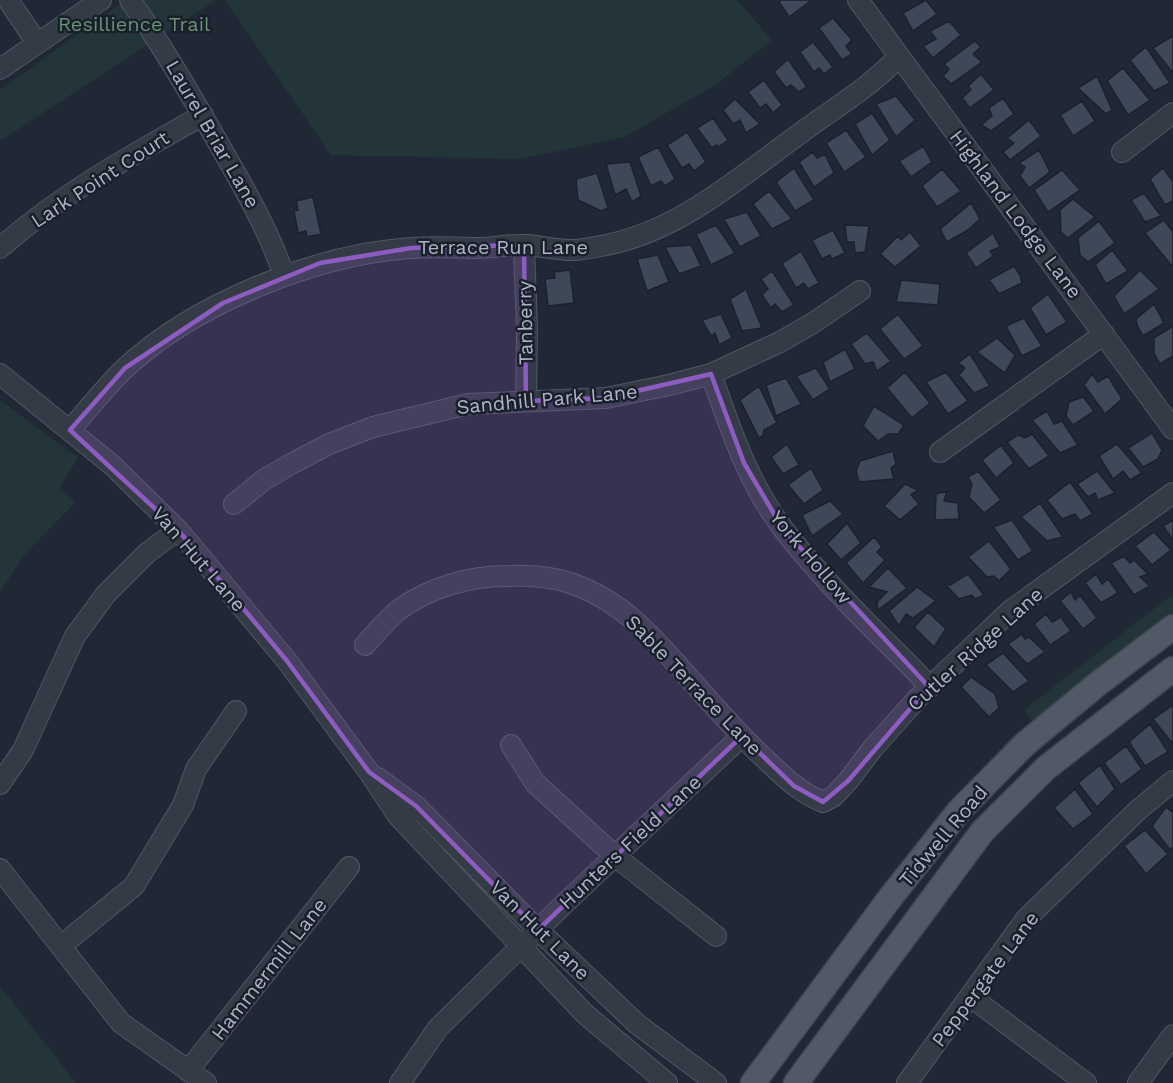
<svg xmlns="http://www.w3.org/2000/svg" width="1173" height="1083" font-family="'Work Sans',sans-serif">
	<rect width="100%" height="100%" fill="#212835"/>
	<path fill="#233538" d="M126 0H216L0 141V90Z
		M225 0H737L772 40 715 85 624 137 520 159 331 155Z
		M0 400 78 458 59 488 76 502 25 554 0 592Z
		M1173 594V614L1081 684 1034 723 1024 710Z
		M0 986 76 1083H0Z"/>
	<path fill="#3f4858" stroke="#1b212d" stroke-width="1.5" d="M781 0H812L789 17 779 2Z
		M926 0 937 14 913 31 903 13Z
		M833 18 852 40 846 46 852 54 842 60 819 28Z
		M949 21 961 35 933 58 923 46 936 39 930 31Z
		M1173 36V73L1153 48Z
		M975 41 981 47 973 54 982 62 951 84 943 76 949 69 944 64Z
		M813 42 833 67 824 74 819 68 814 72 800 52Z
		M1146 47 1170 83 1154 91 1130 60Z
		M788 59 807 87 799 92 791 85 786 88 774 72Z
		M1123 68 1150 100 1128 115 1107 81Z
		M981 74 994 90 970 108 962 98 971 90 968 86Z
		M1097 76 1112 110 1106 114 1078 88Z
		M764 80 782 105 773 113 766 104 760 108 748 92Z
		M896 96 915 120 896 137 876 104Z
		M1003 98 1014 114 991 131 981 125 992 116 989 108Z
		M735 99 760 124 746 133 740 120 733 124 723 110Z
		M1082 101 1095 121 1073 136 1060 115Z
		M872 113 890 140 872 155 855 124Z
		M713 118 728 140 719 147 717 145 712 148 697 128Z
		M1029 120 1041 136 1010 160 1003 152 1014 143 1007 138Z
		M846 130 866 157 844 172 826 143Z
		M687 132 706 162 694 171 689 164 682 168 667 145Z
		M923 146 932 162 911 177 899 161Z
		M658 147 675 179 665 186 661 181 651 186 638 157Z
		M1039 150 1050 172 1029 188 1020 176 1025 167 1019 163Z
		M813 152 817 158 825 154 834 173 814 187 799 162Z
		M630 162 641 196 632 202 626 189 615 195 606 164Z
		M794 168 814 200 795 211 776 182Z
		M1163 168 1173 182V201L1165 205 1150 179Z
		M942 169 961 191 937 207 922 186Z
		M1062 170 1080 190 1048 212 1034 190Z
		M597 173 608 208 601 211 578 200 576 179Z
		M769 191 792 219 772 229 753 204Z
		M1144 193 1161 216 1145 222 1131 200Z
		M313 197 321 234 307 237 306 231 298 233 294 211 298 210 296 201Z
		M1073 199 1095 217 1068 238 1061 232 1060 210Z
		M971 203 980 219 968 230 947 242 940 229Z
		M747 212 761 236 740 247 724 219Z
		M1164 220 1173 232V264L1171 265 1145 233Z
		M1099 221 1115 243 1088 262 1080 255 1078 238Z
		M716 225 735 253 711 265 696 234Z
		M845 225 869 226 865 252 855 253 854 242H847Z
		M833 230 845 253 832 259 830 255 822 259 812 240Z
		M910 232 921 246 895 267 880 254 898 236 901 240Z
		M993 233 1000 247 990 251 993 256 976 268 966 253Z
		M691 245 701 266 679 274 665 247Z
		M1112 250 1128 271 1106 284 1095 265Z
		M801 251 819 283 808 289 804 283 796 288 782 263Z
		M658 255 669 282 647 291 637 259Z
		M1014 266 1020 275 1022 283 999 294 989 280Z
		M570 270 574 303 548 306 545 279 555 278 554 272Z
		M1140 270 1159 289 1124 314 1114 296Z
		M772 271 794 305 782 312 775 304 771 308 762 295 768 289 761 279Z
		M901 280 940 284 938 305 896 302Z
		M746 289 762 328 742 331 730 299Z
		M1048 294 1067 322 1046 335 1030 308Z
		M1154 304 1164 323 1143 336 1137 325 1136 319Z
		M721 314 732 338 719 345 715 333 711 336 702 320Z
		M898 314 923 346 904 359 880 329Z
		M1024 318 1042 346 1022 356 1006 326Z
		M1173 326V356L1160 364 1154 353V338Z
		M867 333 891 361 877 371 873 362 865 364 851 344Z
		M997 338 1015 355 1005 373 977 352Z
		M845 349 855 369 830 382 823 362Z
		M970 354 990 386 974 393 959 375 965 368 958 363Z
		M816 368 830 389 813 400 796 376Z
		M905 372 930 403 912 418 887 388Z
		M946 372 968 401 948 414 926 382Z
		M1092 374 1098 382 1108 376 1122 399 1105 414 1084 385Z
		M786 378 801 404 776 416 766 385Z
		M759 386 777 423 764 430 763 436 759 438 740 400Z
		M1083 397 1094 411 1073 425 1066 416 1069 402Z
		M874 406 904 425 898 434H888L878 441 863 426Z
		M1047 411 1054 424 1062 421 1078 445 1060 453 1032 420Z
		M1152 433 1162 450 1158 459 1143 467 1128 448Z
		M1032 434 1049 456 1029 469 1007 442 1018 435 1025 438Z
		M787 444 799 465 783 474 771 457Z
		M1117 444 1142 473 1130 480 1123 471 1113 479 1099 456Z
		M1001 445 1014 463 996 478 982 460Z
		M893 451 896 464 891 468 894 479 859 482 856 471 860 461Z
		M811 468 823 490 804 504 788 485Z
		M978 471 1001 500 984 513 969 497 972 484 968 477Z
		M1097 471 1115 493 1098 500 1095 493 1088 497 1077 484Z
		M1070 482 1093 514 1080 521 1075 514 1062 519 1047 500Z
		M905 484 918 490 911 495 919 504 900 520 884 506Z
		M947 491 944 501 958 503 959 519 935 520 936 494Z
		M830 501 843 514 812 536 802 515Z
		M1040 503 1063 537 1047 541 1021 517Z
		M1012 520 1033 551 1018 560 993 527Z
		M1173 520V540L1163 526Z
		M847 523 861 543 841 560 827 544Z
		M1154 532 1171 550 1152 565 1135 546Z
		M874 537 882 547 877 552 885 560 863 583 846 563Z
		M989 541 1011 569 999 581 994 576 987 577 968 557Z
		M1124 556 1130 563 1134 560 1148 574 1140 577 1150 586 1134 595 1111 563Z
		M888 568 907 588 878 610 877 602 887 592 869 587Z
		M968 574 984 595 975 599 972 595 959 599 945 584 950 585Z
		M1096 574 1102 584 1108 579 1118 593 1101 603 1085 583Z
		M917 587 936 601 913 618 906 614 899 626 889 611Z
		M1071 592 1075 600 1080 595 1097 618 1083 629 1060 601Z
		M928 612 946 629 934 647 914 627Z
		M1046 614 1052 622 1061 617 1071 631 1050 645 1034 624Z
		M1022 634 1025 639 1029 637 1045 652 1027 664 1008 644Z
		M1003 653 1029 681 1013 692 986 665Z
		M971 677 995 694 999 708 989 717 961 687Z
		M1173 705V742L1172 743 1153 719Z
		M1150 724 1168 752 1145 766 1129 742Z
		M1126 746 1142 769 1121 785 1104 763Z
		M1100 765 1115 789 1097 807 1078 783Z
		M1075 789 1093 814 1073 829 1054 808Z
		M1166 807 1173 813V847L1170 850 1152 826Z
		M1145 830 1168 854 1146 874 1124 846Z"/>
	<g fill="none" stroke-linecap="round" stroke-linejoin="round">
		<g stroke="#515764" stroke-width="22">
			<path id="minor" d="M8 0 37 43
				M130 0C160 42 186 87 212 132 239 179 266 224 284 275
				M858 0 1173 429
				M0 69 101 0
				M1122 152 1173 113
				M524 245 527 330 526 401
				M0 248C61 194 132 155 203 115
				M0 374 112 465 178 530 287 661 369 772 398 816 585 1014 667 1083
				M711 374C730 428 748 483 784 530 813 568 848 604 882 638 898 654 915 669 929 687
				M70 430C87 410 104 389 123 370 193 304 316 254 412 248 434 246 456 248 478 248 494 248 510 244 526 245 541 246 557 250 573 250 584 250 596 247 606 245 681 230 738 178 798 135 832 109 870 88 899 56
				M940 452 1104 334
				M234 504 265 479 291 464 329 444 373 427 468 404 606 398 669 385 711 374 780 342 813 323 860 291
				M365 645C376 633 387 619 400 609 431 587 470 576 507 576 529 575 550 576 570 583 622 600 655 639 690 679 713 705 736 732 762 756 781 774 798 792 823 802L834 796 848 781 873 748 916 700 1010 611 1173 493
				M511 745 535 783 615 856 716 936
				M378 778 416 806 538 930 637 1024 716 1083
				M0 784 23 750 75 636 106 594 147 553 178 530
				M0 869 121 1023 206 1083
				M61 946 134 886 183 805 196 769 236 711
				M971 997 1086 1083
				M188 1071 349 867
				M400 1083 438 1028 563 905 742 736
				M907 1083 1026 919 1137 811 1173 781
				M1138 1083 1173 1035"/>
		</g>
		<g stroke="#3d4350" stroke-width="27">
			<path id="major" d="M753 1083 890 898 959 811 1025 744 1095 686 1173 627
				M796 1083 982 832 1046 768 1173 669"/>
		</g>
		<use href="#minor" stroke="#343a46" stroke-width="20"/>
		<use href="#major" stroke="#525966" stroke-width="24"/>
	</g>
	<path fill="#8d5cc0" fill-opacity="0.2" stroke="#8d5cc0" stroke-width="4.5" stroke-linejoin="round" d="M524 245 526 401 606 398 711 374 744 463 783 529 929 687 848 781 823 802 794 786 742 736 538 930 416 806 369 772 287 661 178 530 70 430 125 368 223 303 320 263 411 248Z"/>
	<g text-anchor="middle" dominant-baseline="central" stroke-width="5" stroke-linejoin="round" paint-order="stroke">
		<g font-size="20" fill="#679274" stroke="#191f2b">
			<text x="134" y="24">Resillience Trail</text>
		</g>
		<g font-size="20" fill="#aeb4c3" stroke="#191f2b">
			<text transform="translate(213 134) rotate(60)">Laurel Briar Lane</text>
			<text transform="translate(100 179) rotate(-33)">Lark Point Court</text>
			<text transform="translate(1016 214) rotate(53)">Highland Lodge Lane</text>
			<text x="503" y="247">Terrace Run Lane</text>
			<text transform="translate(525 323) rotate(-91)">Tanberry</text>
			<text transform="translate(547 399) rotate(-5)">Sandhill Park Lane</text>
			<text transform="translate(811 557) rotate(50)">York Hollow</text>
			<text transform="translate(199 559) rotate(49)">Van Hut Lane</text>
			<text transform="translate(975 649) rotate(-42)">Cutler Ridge Lane</text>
			<text transform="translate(694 685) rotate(46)">Sable Terrace Lane</text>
			<text transform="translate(943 836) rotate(-50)">Tidwell Road</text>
			<text transform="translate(630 842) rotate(-43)">Hunters Field Lane</text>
			<text transform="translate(540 930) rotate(45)">Van Hut Lane</text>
			<text transform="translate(269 969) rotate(-52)">Hammermill Lane</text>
			<text transform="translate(985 979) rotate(-53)">Peppergate Lane</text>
		</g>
	</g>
</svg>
